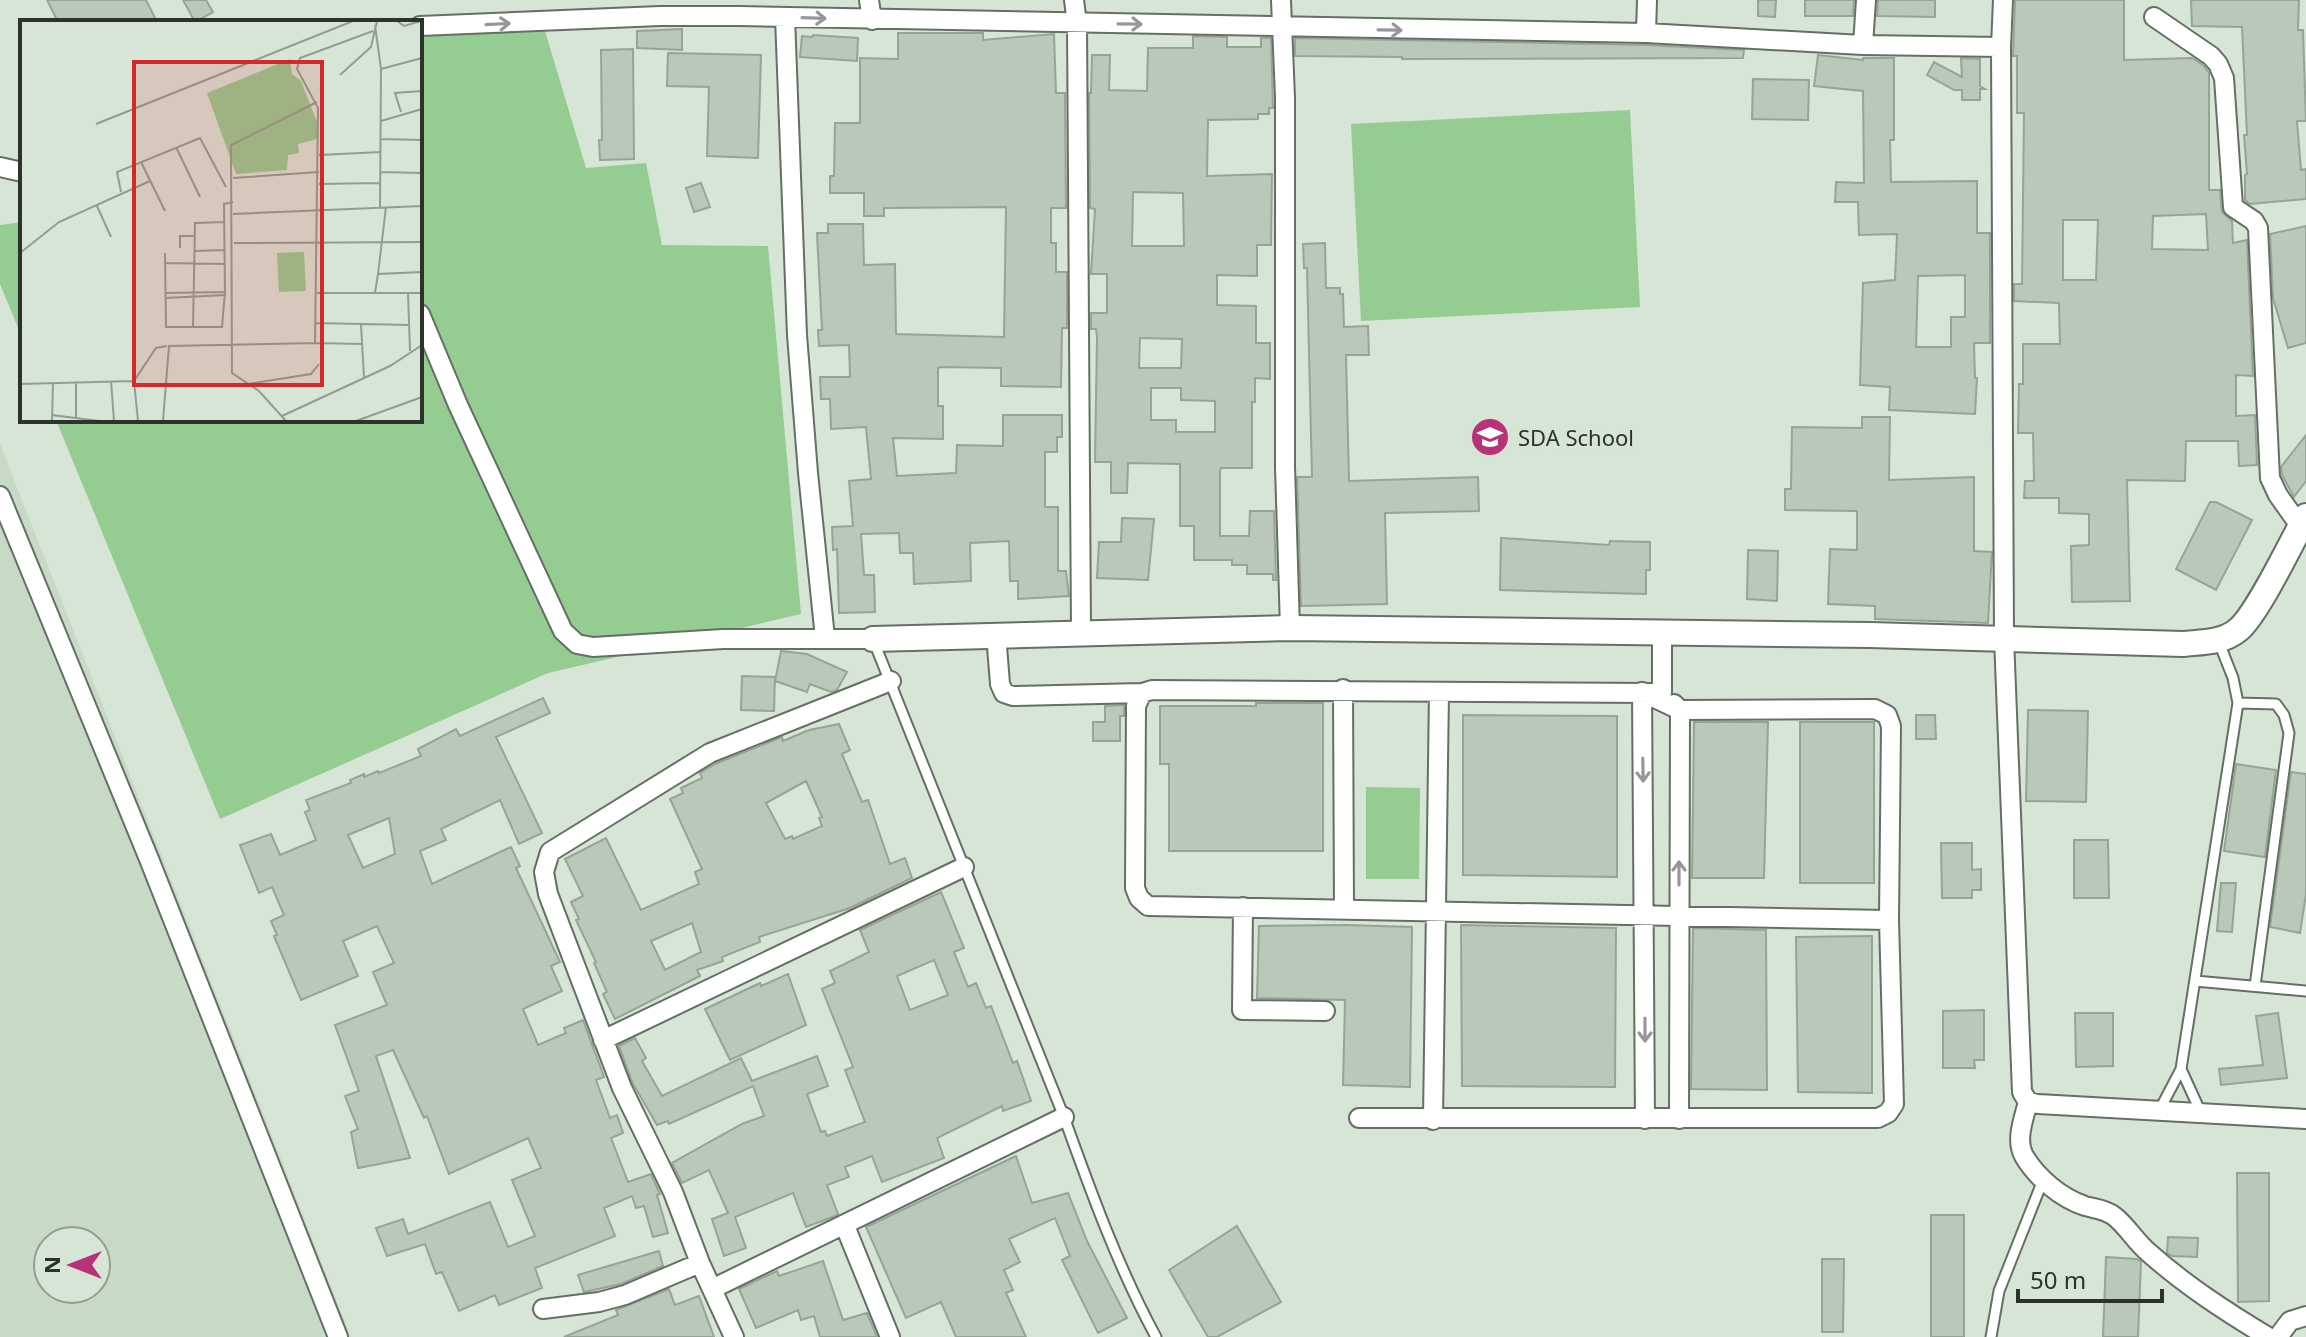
<svg xmlns="http://www.w3.org/2000/svg" width="2306" height="1337" font-family="'Noto Sans',sans-serif">
	<rect width="100%" height="100%" fill="#d6e5d5"/>
	<path fill="#c6dac5" fill-rule="evenodd" d="M0 444 351 1337H0ZM48 1241H96V1289H48Z"/>
	<path fill="#94cc91" d="M426 31H545L586 168 646 163 662 245 768 246 801 614 548 673 220 819 56 420H420V37Z
		M1630 110 1640 307 1361 321 1351 124Z
		M22 222V337L0 284V225Z
		M1366 787 1420 788 1419 879H1366Z"/>
	<path fill="#b9c8b8" stroke="#96a495" stroke-width="2" fill-rule="evenodd" d="M47 0H146L157 22H58Z
		M183 0H206L213 12 195 22Z
		M1758 0H1776L1775 17 1758 16Z
		M1805 0H1854L1853 16H1805Z
		M1878 0H1935V17L1877 16Z
		M2015 0H2124V60L2192 58 2203 65 2209 73V190H2220L2222 212 2232 221 2233 243 2247 240 2253 376 2236 375V416L2255 415 2257 465 2239 466 2238 441H2186L2185 481 2127 480 2130 601 2072 602 2071 546 2089 545V514L2059 513V498H2024L2025 481H2034L2033 433H2018L2019 384H2023V344H2060L2059 303 2014 301V284H2022L2024 113H2017V56H2013ZM2206 214 2208 250 2152 249 2153 216ZM2063 220H2098L2096 280H2063Z
		M2191 0H2299L2298 30H2303L2306 121H2297L2301 170 2306 169V199L2250 204 2245 200V175L2247 174 2244 135H2247L2242 27 2192 26Z
		M682 29V50L637 48V31Z
		M898 33H983V40L1054 34 1056 93H1065L1066 208H1051V243H1056V272H1067V328H1062L1061 387 1001 386V368L941 367 938 368V406H943V439L893 438 897 476 956 473 957 445 1003 446V415H1062V437H1057V452H1045V507H1058V571H1066L1069 596 1018 599V581H1010L1009 541 970 543 971 581 914 584 913 553H900L899 533 861 534 864 575H874L875 612 839 613 837 549 833 550 832 527 853 526 849 481 871 479 866 427 831 429 830 399H821L820 377H850L849 345 819 346 818 330H822L817 233H828V224H863L864 265 895 264 896 334 1004 337 1006 207 884 208V216H864V193H830V176H834L835 123H860V58L898 59Z
		M813 35 858 38 857 61 800 57 802 36 812 37Z
		M1193 36 1227 37V47H1261V38H1271L1273 108H1269V114H1258V119L1208 120 1207 176 1272 174 1271 245H1257V276L1217 275V305L1256 306V343H1270V379L1255 378V402H1252V468H1221L1220 471V536H1249L1250 511H1274L1276 580H1273V574H1247V565H1232V560H1194V526H1180V464L1128 463 1127 493H1111V462H1095L1097 337 1096 329H1091V313H1107V274H1091L1095 209 1090 208 1089 93H1091L1092 55H1110L1109 90 1147 91 1148 48H1193ZM1133 192 1183 193 1184 246H1132ZM1140 338 1182 339 1181 368H1139ZM1151 388H1181V400L1215 401V432H1176V420H1151Z
		M1295 38 1646 45 1744 50 1743 58 1402 59V57L1295 56Z
		M633 49 634 159 600 160 599 140H602L601 50Z
		M668 53 761 55 758 158 707 156 709 87 667 86Z
		M1818 55 1863 60V58H1894V140H1890L1891 182 1977 181V233H1990V343H1974L1975 378H1977L1975 414 1889 410 1890 387 1860 385 1863 283 1895 280 1897 234 1859 235 1858 202H1835L1836 182 1864 183 1863 91 1814 86ZM1965 275V317H1951V347H1916L1918 276Z
		M1961 58 1980 59V86L1985 89H1980V100H1962V90H1954L1927 75 1934 62 1962 77Z
		M1753 79 1809 80 1808 120 1752 119Z
		M701 183 710 207 694 212 686 188Z
		M2306 226V343L2288 348 2273 298 2270 234Z
		M1325 243 1326 288H1340V294H1343L1344 327 1368 326 1369 355H1346L1349 481 1478 477 1479 511 1385 513 1387 604 1301 606 1297 477H1312L1307 268H1304L1303 244Z
		M1862 417H1890L1889 480 1974 477V551L1992 552 1988 623 1875 619V606L1828 604 1830 549 1857 550V511L1785 510V489H1791L1792 427 1862 428Z
		M2306 435V481L2294 497 2282 475 2281 467Z
		M2210 502H2216L2252 520 2216 590 2176 569Z
		M1122 518 1154 519 1148 580 1097 578 1099 542H1121Z
		M1501 538 1609 545 1610 541 1650 542V570H1646V594L1500 590Z
		M1748 550 1778 551 1777 601 1747 599Z
		M781 651 807 654 847 672 837 690 831 692 810 684 807 692 775 681Z
		M742 676 775 677 774 711 741 710Z
		M543 698 550 713 496 737 542 833 519 844 500 800 441 829 446 840 420 851 432 884 511 847 520 866 516 868 560 962 551 966 562 991 523 1009 538 1045 566 1033 564 1028 583 1020 604 1077 596 1080 610 1118 617 1115 623 1133 611 1138 628 1182 651 1174 660 1194 657 1195 668 1233 653 1237 644 1206 636 1208 632 1196 604 1208 615 1236 535 1268 542 1288 499 1305 495 1295 459 1311 442 1272 436 1274 425 1244 387 1256 376 1228 403 1219 408 1234 490 1202 508 1247 535 1236 512 1180 541 1168 528 1138 449 1174 427 1116 424 1118 393 1050 376 1056 410 1158 358 1168 351 1132 358 1129 345 1096 359 1091 335 1025 387 1005 373 972 394 963 377 926 343 941 358 976 301 1000 274 936 277 935 271 921 284 915 272 887 259 893 240 845 271 834 280 855 316 840 305 812 310 810 306 800 351 783 350 780 364 774V777L378 771 379 773 421 756 418 749 456 729 460 736ZM389 818 395 854 363 868 348 835Z
		M1256 703H1323V851H1169V764H1160V706H1256Z
		M1124 705V716H1120V741H1093V722H1105V706Z
		M2028 710 2088 711 2086 802 2026 801Z
		M1463 715 1617 716V877L1463 875Z
		M1916 715H1935L1936 739H1916Z
		M1694 722H1768L1764 878H1692Z
		M1800 722H1874V883H1800Z
		M839 724 850 750 842 754 862 802 868 800 890 864 905 858 912 878 850 908 759 937 760 942 722 957 723 961 697 970 700 976 615 1019 603 994 607 992 594 963 596 962 576 920 579 919 571 902 583 896 565 859 606 838 641 910 699 884 695 872 702 869 670 799 683 793 681 788 702 778 700 773 715 764 782 737 783 741 809 730ZM806 781 822 817 819 818 822 826 793 839 792 836 785 839 766 803ZM692 923 701 952 665 970 651 941Z
		M2236 764 2276 770 2265 857 2224 851Z
		M2291 772 2306 774V894L2300 933 2270 927Z
		M2074 840H2108L2109 898H2074Z
		M1941 843H1972V870L1981 869V890H1972V898H1942Z
		M2221 883H2236L2232 932 2217 931Z
		M941 892 964 948 954 952 968 987 976 983 986 1008 991 1006 1013 1063 1017 1061 1031 1101 1003 1111 1002 1106 937 1138 944 1158 882 1182 872 1156 845 1167 849 1177 827 1185 838 1214 835 1216 806 1227 793 1193 735 1217 746 1248 724 1256 712 1219 728 1213 709 1170 682 1183 672 1163 742 1124 764 1116 753 1086 669 1124 668 1121 657 1125 632 1082 619 1046 635 1038 646 1058 642 1061 662 1096 741 1058 752 1081 817 1056 828 1086 807 1094 821 1132 825 1131 827 1136 865 1122 845 1070 853 1067 822 989 835 983 830 971 869 952 860 930ZM934 960 948 995 910 1010 897 976Z
		M1346 925 1412 927 1410 1087 1343 1085 1345 1000 1257 998 1259 926Z
		M1461 925 1616 928 1615 1087 1462 1086Z
		M1693 928 1766 930 1767 1090 1691 1089Z
		M1872 936V1093L1798 1092 1796 937Z
		M788 974 806 1025 730 1060 705 1009 760 983 761 986Z
		M1984 1010V1060H1974L1975 1068H1943V1011Z
		M2075 1013H2113V1066L2076 1067Z
		M2278 1013 2287 1078 2221 1085 2219 1069 2263 1065 2256 1016Z
		M1016 1156 1032 1203 1068 1193 1087 1241 1127 1318 1098 1333 1062 1260 1070 1256 1055 1218 1009 1239 1020 1262 1004 1270 1013 1290 1006 1293 1026 1337H956L941 1302 906 1318 866 1227Z
		M2237 1173H2269V1301L2238 1302Z
		M1931 1215H1964V1337H1931Z
		M1237 1226 1281 1302 1217 1337H1208L1169 1270Z
		M2168 1237 2198 1238 2197 1257 2172 1256 2167 1253Z
		M659 1251 663 1266 621 1284 584 1292 578 1275Z
		M2106 1257 2137 1259 2141 1262 2138 1337H2103Z
		M1822 1259H1844L1843 1332H1822Z
		M823 1261 843 1320 867 1313 877 1337H820L814 1316 801 1320 798 1310 756 1328 739 1289 777 1271 779 1276Z
		M669 1289 675 1305 699 1296 714 1337H564L618 1315 616 1310Z"/>
	<g fill="none" stroke-linecap="round" stroke-linejoin="round">
		<g stroke="#637063" stroke-width="13">
			<path id="service" d="M874 642 1064 1117C1091 1192 1118 1267 1156 1337
				M2238 703 2276 704 2284 715 2289 733 2255 986
				M2195 981 2306 991
				M2181 1069 2238 703 2233 678 2218 640
				M2159 1111 2181 1069 2201 1113
				M1991 1337 1999 1291 2043 1180"/>
		</g>
		<g stroke="#637063" stroke-width="22">
			<path id="minor" d="M869 0 872 20
				M1074 0 1077 24 1081 632
				M1281 0 1285 98V467L1290 628
				M785 17 797 335 808 473 825 638
				M2154 17 2211 56 2218 64 2224 78 2233 207 2254 221 2258 228 2270 478 2278 495 2300 526
				M420 26 660 16H739L1646 33 1863 45 2001 47 2004 638 2022 1092 2028 1102 2038 1104 2306 1119
				M1646 33 1647 0
				M1863 45 1866 0
				M2001 47 2003 0
				M0 167 22 172
				M420 314 458 405 563 631 577 644 593 647 723 639H873
				M0 496 149 859 338 1337
				M996 634 1000 684 1004 693 1013 696 1142 693 1152 690 1653 693
				M1662 634V693
				M1343 689 1344 909
				M1642 692 1645 1119
				M1142 693 1136 706 1135 888 1139 898 1148 906 1889 920
				M1674 704 1680 710 1679 1119
				M1243 907 1242 1010 1325 1011
				M603 1040 964 867
				M2028 1102C2024 1118 2015 1140 2024 1156 2037 1178 2061 1198 2085 1206 2095 1209 2105 1209 2114 1216 2127 1226 2135 1241 2148 1252 2185 1285 2225 1311 2268 1337
				M1359 1118H1878L1888 1113 1894 1104 1889 920 1891 726 1887 715 1875 709 1680 710 1642 692
				M1433 1120 1439 692
				M845 1226 890 1337
				M714 1288 1064 1117
				M543 1309 599 1302 625 1295 700 1263
				M734 1337 700 1263 673 1192 622 1088 548 894 544 872 550 852 710 753 891 681
				M2278 1337 2290 1321 2306 1316"/>
		</g>
		<g stroke="#637063" stroke-width="28">
			<path id="tertiary" d="M873 639 1290 628 1870 635 2183 644C2202 642 2222 643 2238 630 2257 615 2292 541 2306 516"/>
		</g>
		<use href="#service" stroke="#fff" stroke-width="9"/>
		<use href="#minor" stroke="#fff" stroke-width="18"/>
		<use href="#tertiary" stroke="#fff" stroke-width="24"/>
	</g>
	<defs><path id="oneway-shaft" d="M-6 0H5M1.5-3L5.5 0L1.5 3" fill="none" stroke-width="1.6" stroke-linecap="round" stroke-linejoin="round" transform="scale(2)"/></defs>
	<g stroke="#969896">
		<use href="#oneway-shaft" transform="translate(814 18) rotate(2)"/>
		<use href="#oneway-shaft" transform="translate(498 24) rotate(-3)"/>
		<use href="#oneway-shaft" transform="translate(1130 24) rotate(1)"/>
		<use href="#oneway-shaft" transform="translate(1390 30) rotate(1)"/>
		<use href="#oneway-shaft" transform="translate(1643 770) rotate(89)"/>
		<use href="#oneway-shaft" transform="translate(1679 873) rotate(-90)"/>
		<use href="#oneway-shaft" transform="translate(1645 1030) rotate(90)"/>
	</g>
	<defs>
		<g id="school-disc" transform="scale(2)"><circle r="9.5" fill="#b73276" stroke="#d6e5d5"/><path d="M0-5L7-2L0 1L-7-2ZM-4 1L0 2.5L4 1V4Q0 6-4 4Z" fill="#fff"/></g>
	</defs>
	<g fill-rule="evenodd">
		<use href="#school-disc" x="1490" y="437"/>
	</g>
	<g text-anchor="middle" dominant-baseline="central" stroke-width="8" stroke-linejoin="round" paint-order="stroke">
		<g font-size="22" fill="#2c322c" stroke="#d6e5d5" text-anchor="start">
			<text x="1518" y="437">SDA School</text>
		</g>
	</g>
	<g transform="translate(20 20)">
		<rect width="402" height="402" fill="#d6e5d5"/>
		<path d="M270 39 272 54 281 61 297 102V119L278 124 279 133 268 135 267 150 216 154 187 73ZM284 232 286 271 259 272 257 233Z" fill="#94cc91"/>
		<path fill="none" stroke="#929d91" stroke-width="2" d="M377 1 384 6 401 1M355 5 361 49 360 187M361 49 402 38M320 55 351 27 357 1M381 92 375 73 402 71M361 101 402 89M76 104 333 1M361 119 402 120M156 127 180 177M299 135 361 132M121 142 145 191M361 152 402 153M213 158 299 152M299 164 360 163M101 172 97 152 180 118 206 167M77 186 91 217M213 194 402 186M214 223 402 222M160 228V216H175M174 231 205 230M0 233 39 202 130 161M145 233 146 307H202L205 272M145 243 205 244M358 254 366 187M145 273 205 272M297 273H402M355 273 358 254 402 252M388 273 390 331M145 278 205 275 204 184 213 182M295 303 389 305M341 305 344 357M173 307 175 203 205 202M295 323 342 324M91 361 94 401M114 361 136 328 147 326M114 361 118 401M0 364 114 361M228 364 291 354 299 344M32 395 79 401M262 396 370 346 402 325M56 398V362M32 401 33 363M143 401 149 326 295 323 298 88 277 49 280 38 353 11M266 401 239 371 212 353 211 125 297 82M336 401 402 377"/>
		<path fill="#d62828" fill-opacity="0.15" stroke="#d62828" stroke-width="4" d="M114 42H302V365H114Z"/>
		<rect width="402" height="402" fill="none" stroke="#2c322c" stroke-width="4"/>
	</g>
	<g transform="translate(72 1265) rotate(270)"><circle r="38" fill="#d6e5d5" stroke="#929d91" stroke-width="2"/>
	<path d="M0-6L14 30L0 20L-14 30Z" fill="#b73276"/>
	<text y="-12" font-size="22" font-weight="bold" text-anchor="middle" fill="#2c322c">N</text>
	</g>
	<path d="M2018 1289v12h144v-12" fill="none" stroke="#2c322c" stroke-width="4"/>
	<text x="2030" y="1289" font-size="24" fill="#2c322c" stroke="#d6e5d5" stroke-width="6" paint-order="stroke">50 m</text>
</svg>
